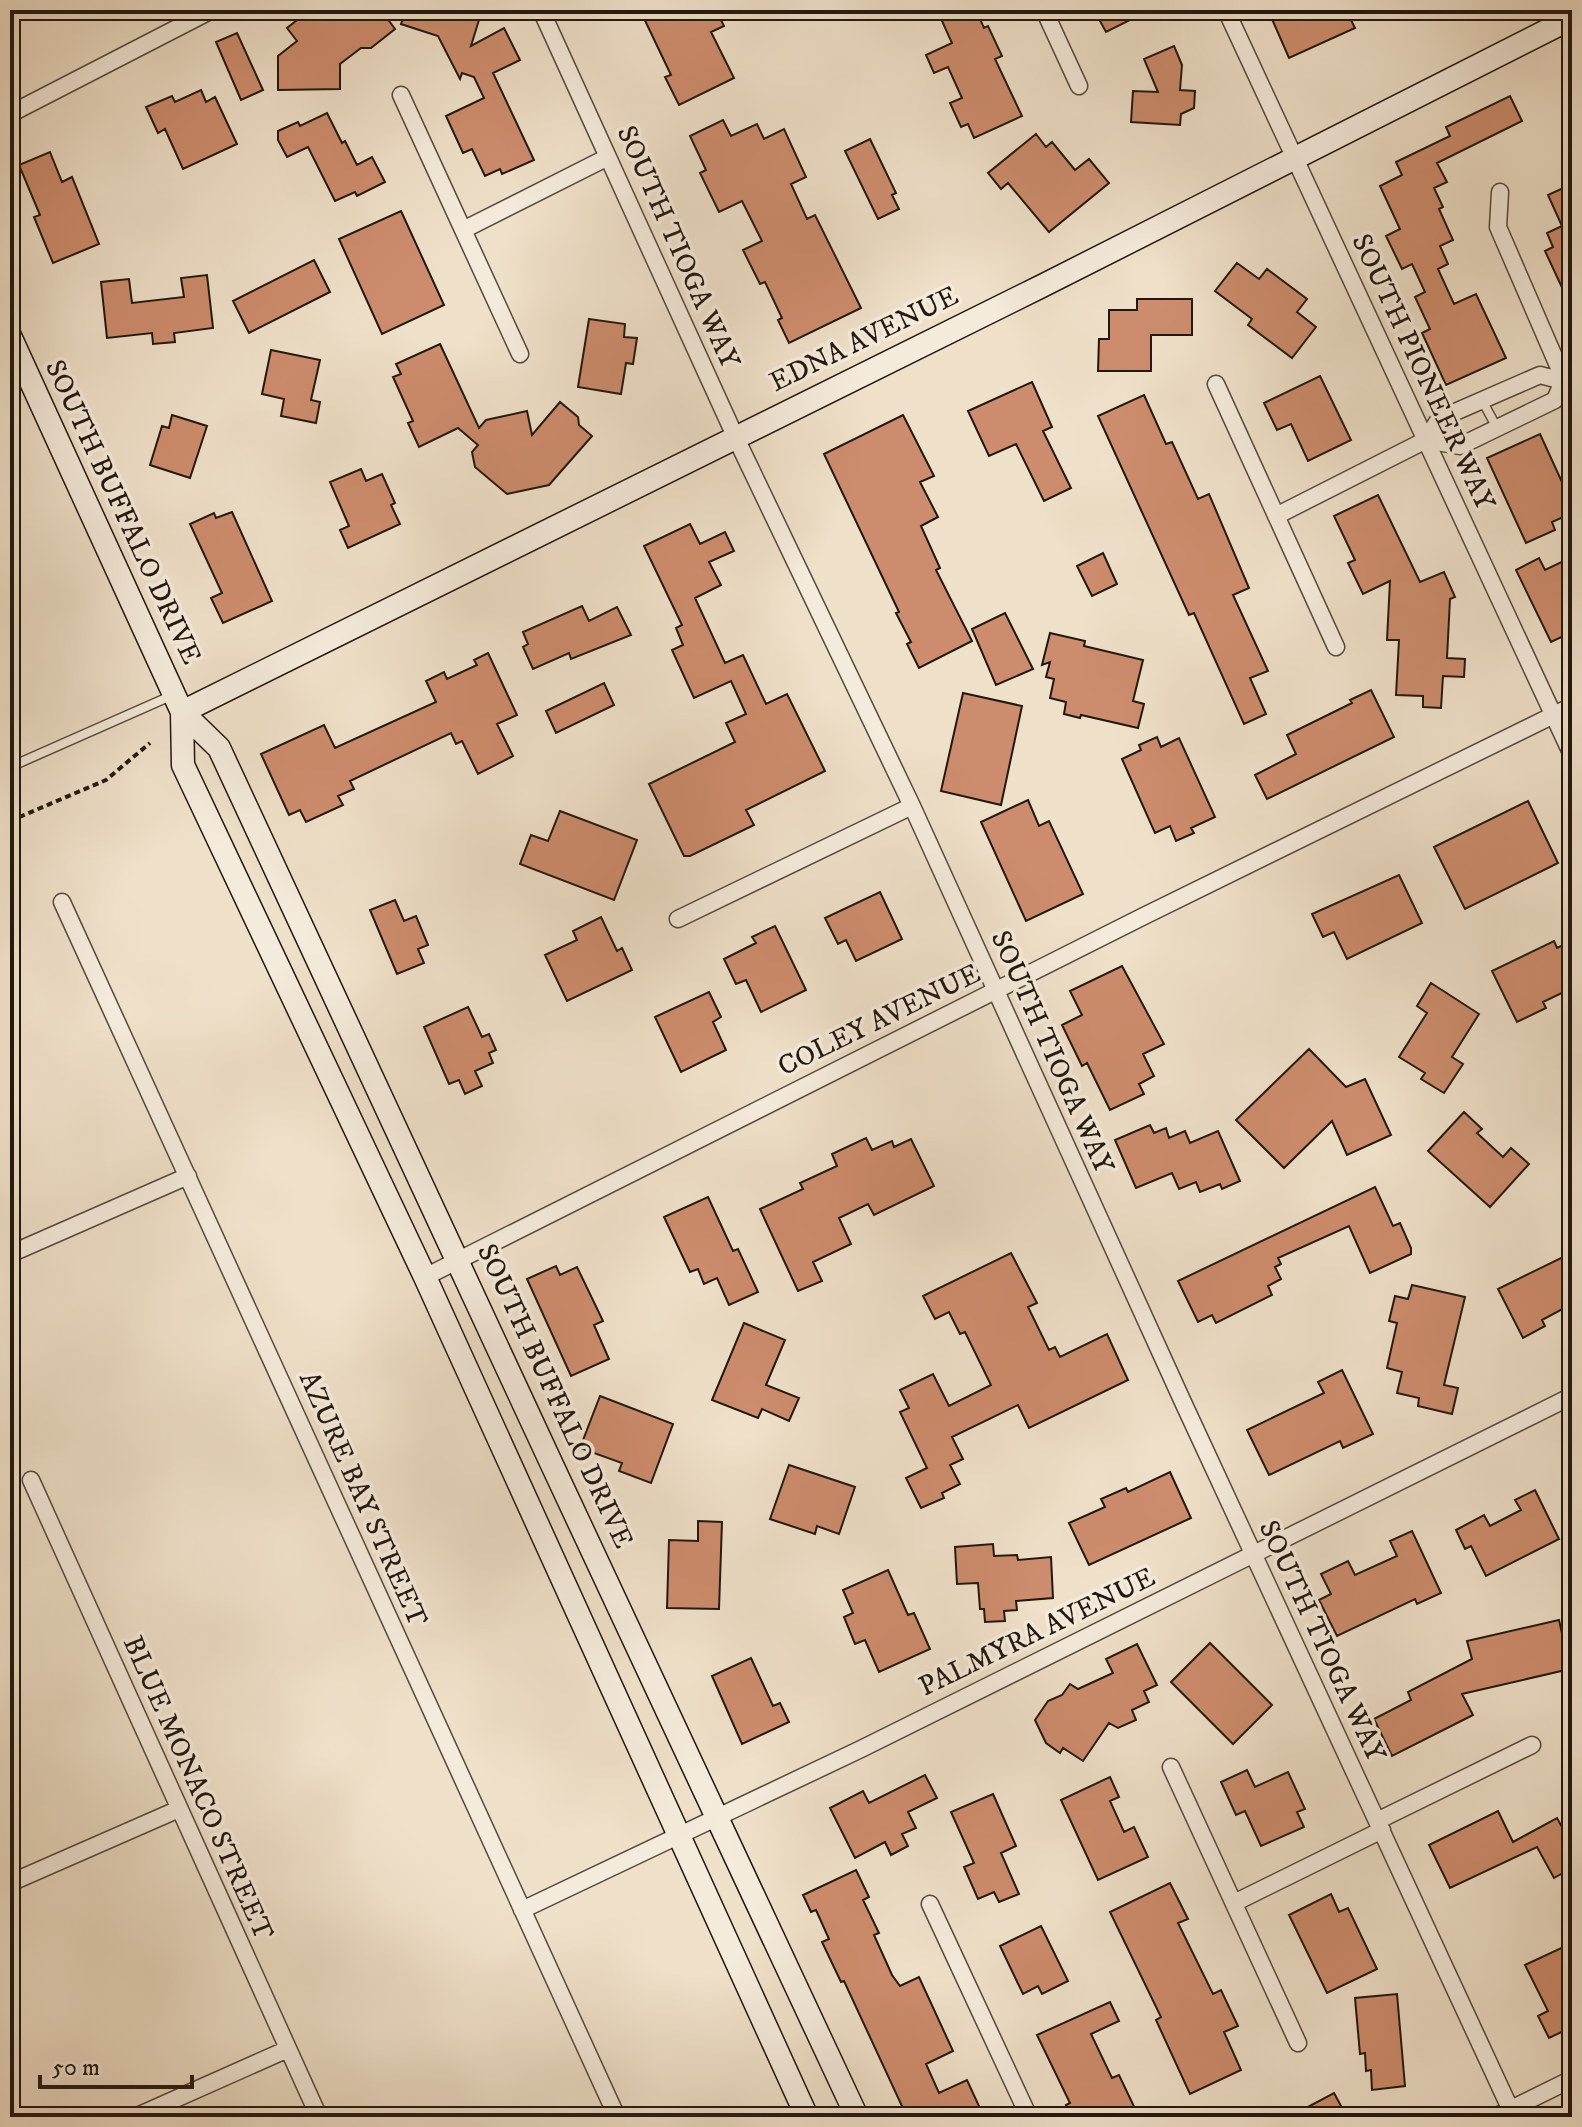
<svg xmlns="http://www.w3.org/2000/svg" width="1582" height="2127" font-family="'IM FELL DW Pica',serif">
	<rect width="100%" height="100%" fill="#efe0c9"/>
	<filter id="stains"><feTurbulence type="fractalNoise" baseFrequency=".0025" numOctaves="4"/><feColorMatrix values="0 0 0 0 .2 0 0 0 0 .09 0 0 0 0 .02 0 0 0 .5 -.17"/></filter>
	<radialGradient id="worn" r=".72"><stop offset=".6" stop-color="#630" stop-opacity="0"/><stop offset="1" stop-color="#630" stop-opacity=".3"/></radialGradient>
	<path fill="#cd8c6d" stroke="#211711" stroke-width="2" d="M310 10H381L395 29 371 48H361L340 64V89L278 90V56L297 41 287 28Z
		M406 10H482L471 46 504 28 520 60 493 73 534 160 502 174 500 169 485 176 472 149 463 153 446 116 484 98 474 77 462 73 460 79 438 36 401 24Z
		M640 10H716L724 26 711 32 734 78 679 105 665 77 671 75Z
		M937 10H976L984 28 988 26 1002 56 995 59 1022 116 974 138 968 124 961 127 950 103 962 98 948 67 934 73 926 55 952 43Z
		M1094 10H1150L1106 32Z
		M1268 10H1346L1355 28 1289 58Z
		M237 33 263 90 241 100 216 42Z
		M1174 46 1182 65 1180 90 1195 91 1194 108 1181 114 1180 125 1131 122 1133 91 1158 92 1144 59Z
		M201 90 206 102 215 97 237 144 183 169 165 129 158 133 146 107 172 96 175 102Z
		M1510 96 1522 121 1437 163 1447 182 1434 188 1443 207 1439 209 1453 240 1440 246 1448 264 1438 269 1454 304 1476 294 1506 358 1446 385 1422 333 1430 329 1415 297 1425 292 1412 264 1402 269 1386 236 1400 229 1380 186 1402 175 1396 162 1450 136 1446 127Z
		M327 113 342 143 345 141 357 165 372 157 385 182 357 196 355 192 335 201 308 147 287 157 278 140V131L298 122 300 126Z
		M723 120 731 136 757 124 764 139 784 129 806 177 791 184 807 219 815 215 861 308 789 343 778 320 782 318 765 282 760 284 743 250 762 241 742 201 719 212 700 173 706 170 690 136Z
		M1036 134 1046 147 1052 142 1075 170 1089 159 1109 183 1049 232 1008 183 1001 189 988 173Z
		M870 139 896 193 892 195 899 209 878 219 845 151Z
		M50 152 62 182 72 177 99 244 53 263 34 217 40 215 19 165Z
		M1572 184V309L1545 251 1553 247 1547 233 1562 226 1548 195Z
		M401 211 444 305 382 334 339 239Z
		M314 260 330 292 249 333 233 301Z
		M1237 263 1259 279 1267 269 1307 299 1297 312 1316 327 1292 358 1248 325 1252 319 1215 291Z
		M207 275 213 328 174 333 175 342 153 344 152 333 107 338 101 282 129 279 132 303 184 297 181 278Z
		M1137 299H1192V335H1151V371H1098L1099 339H1109V310H1137Z
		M589 319 625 324 624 337 637 338 633 364 626 363 621 394 578 387Z
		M440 344 479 428 486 420 527 411 532 435 560 402 578 417 579 425 592 436 549 485 507 494 475 467 472 452 478 445 458 428 419 447 408 423 413 421 393 377 401 374 396 364Z
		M271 350 320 360 311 400 320 402 316 423 281 416 284 399 262 394Z
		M1320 376 1351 440 1308 461 1291 424 1277 430 1264 403Z
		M1032 382 1052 427 1043 431 1071 488 1044 501 1016 444 989 456 968 411Z
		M1144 395 1166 444 1172 442 1198 499 1209 494 1249 588 1233 595 1268 671 1250 678 1266 714 1244 724 1194 613 1189 615 1098 416Z
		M172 415 207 426 190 478 150 465 162 426 169 428Z
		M903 415 934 476 920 482 938 517 921 526 940 568 936 570 972 641 919 668 907 644 911 642 896 613 899 612 824 454Z
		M1540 434 1572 504V513L1552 522 1555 530 1526 543 1487 458Z
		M361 469 366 481 382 474 395 503 391 505 400 524 348 548 340 530 349 526 330 482Z
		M1378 495 1420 582 1444 572 1455 597 1450 599 1447 658 1465 659 1464 677 1443 676 1441 708 1423 707V696L1396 695 1399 640H1387L1390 581 1363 594 1348 563 1355 560 1334 516Z
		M232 512 272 601 223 623 211 598 222 593 190 524 214 513 216 518Z
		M690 524 700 544 725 532 734 551 709 562 721 585 695 598 725 663 743 655 766 704 787 694 825 771 746 810 754 825 690 856H684L649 784 735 742 726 723 746 714 731 681 694 698 672 650 683 645 676 628 682 625 644 546Z
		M1103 553 1117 584 1092 596 1077 566Z
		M1572 557V632L1551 642 1516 570 1539 558 1545 570Z
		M582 606 589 621 617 607 631 635 571 659 569 653 533 669 523 647 528 644 523 632Z
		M1005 613 1033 669 996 685 972 629Z
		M1050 633 1085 641 1084 646 1143 660 1133 701 1144 704 1138 728 1081 715 1080 718 1064 714 1066 702 1050 698 1054 679 1046 677 1050 662 1042 665Z
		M488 653 517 715 497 724 513 756 478 774 462 741 456 744 451 733 350 781 354 789 338 796 343 805 306 822 300 810 289 815 261 754 324 725 335 748 436 702 426 681 444 672 447 679 477 665 474 660Z
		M604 683 614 705 556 733 546 711Z
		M1371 690 1394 737 1267 799 1255 775 1296 754 1287 735 1352 703 1350 700Z
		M963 693 1022 706 1001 805 941 791Z
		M1157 737 1161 747 1179 738 1215 817 1191 828 1194 833 1176 841 1170 826 1155 833 1122 759 1141 750 1139 745Z
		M1028 800 1039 826 1049 821 1083 894 1026 921 981 822Z
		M1528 801 1558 863 1465 909 1434 847Z
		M560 811 637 840 614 900 520 864 531 835 548 841Z
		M1399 875 1422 923 1347 959 1334 932 1323 937 1312 914Z
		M880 892 902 939 856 961 846 940 838 944 825 918Z
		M395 900 404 921 416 916 428 945 418 949 424 963 397 974 370 910Z
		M601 917 617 951 622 948 632 970 567 1001 545 955 577 940 573 931Z
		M775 926 806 990 761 1012 746 980 736 984 724 959 756 943 752 937Z
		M1554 941 1557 948 1572 941V988L1543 1002 1546 1008 1517 1022 1492 971Z
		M1122 966 1164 1044 1143 1054 1154 1076 1139 1084 1144 1094 1110 1110 1087 1063 1082 1066 1062 1025 1082 1015 1070 991Z
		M1431 983 1479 1014 1452 1057 1463 1064 1444 1093 1421 1079 1425 1073 1399 1057 1427 1013 1417 1006Z
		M709 992 721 1017 713 1022 726 1050 681 1072 655 1017Z
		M468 1007 482 1037 489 1034 496 1050 489 1053 493 1063 475 1071 482 1086 465 1094 459 1080 449 1084 424 1027Z
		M1309 1049 1346 1087 1365 1079 1391 1135 1347 1155 1332 1121 1284 1168 1236 1120Z
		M1464 1112 1482 1129 1477 1133 1503 1157 1511 1148 1529 1164 1490 1207 1428 1151Z
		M1150 1125 1154 1133 1166 1128 1169 1138 1185 1131 1190 1143 1218 1131 1240 1181 1222 1189 1220 1184 1200 1192 1196 1182 1179 1189 1172 1173 1136 1188 1115 1140Z
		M866 1138 872 1150 892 1141 894 1147 911 1139 934 1186 874 1215 868 1204 839 1218 851 1244 813 1262 822 1281 798 1291 760 1209 803 1189 800 1183 837 1166 832 1154Z
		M1375 1187 1393 1226 1400 1223 1411 1248V1254L1370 1273 1349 1226 1278 1258 1281 1264 1275 1267 1281 1279 1268 1286 1272 1295 1216 1323 1212 1315 1198 1322 1178 1281Z
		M708 1197 733 1251 738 1249 758 1292 729 1305 717 1278 704 1284 698 1269 690 1272 664 1217Z
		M1011 1253 1037 1303 1028 1307 1049 1350 1055 1347 1060 1357 1107 1334 1128 1380 1029 1428 1018 1405 952 1437 963 1459 950 1465 960 1484 942 1493 944 1498 921 1508 906 1478 927 1468 900 1412 909 1408 900 1390 933 1374 949 1406 991 1385 965 1332 960 1334 949 1312 935 1319 923 1296Z
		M1563 1257 1572 1275V1304L1542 1320 1545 1326 1523 1338 1498 1289Z
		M556 1266 560 1275 577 1267 603 1321 594 1325 609 1359 571 1376 527 1279Z
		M1412 1285 1465 1297 1444 1385 1458 1388 1452 1414 1418 1406 1419 1398 1397 1393 1402 1372 1387 1368 1397 1323 1389 1321 1395 1296 1408 1299Z
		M744 1323 785 1340 766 1385 799 1398 789 1421 762 1409 758 1418 712 1400Z
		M1342 1370 1373 1434 1343 1448 1340 1441 1269 1475 1247 1430 1324 1393 1318 1382Z
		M600 1396 673 1424 651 1483 619 1471 622 1463 580 1448Z
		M789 1465 855 1487 839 1534 817 1526 815 1534 770 1519Z
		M1170 1472 1191 1518 1089 1565 1069 1523 1105 1507 1101 1499 1126 1488 1128 1492Z
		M1535 1490 1559 1539 1486 1576 1471 1546 1465 1549 1456 1530 1484 1515 1490 1526 1521 1510 1515 1500Z
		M698 1521 722 1522 719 1609 667 1608 669 1540 698 1541Z
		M1412 1531 1441 1593 1417 1604 1415 1599 1337 1636 1319 1600 1331 1594 1321 1574 1348 1561 1355 1575 1397 1556 1390 1541Z
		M993 1544 994 1556 1017 1555 1018 1560 1051 1557 1053 1598 1016 1601 1017 1610 1004 1611 1005 1621 985 1622 984 1609H980L978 1583 957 1584 955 1547Z
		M888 1570 908 1615 914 1613 930 1649 879 1672 865 1640 855 1644 844 1617 853 1613 843 1590Z
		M1559 1620 1570 1669 1462 1694 1473 1715 1392 1756 1374 1719 1411 1700 1408 1692 1472 1659 1467 1641Z
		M1210 1643 1272 1705 1233 1744 1171 1682Z
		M1137 1644 1157 1685 1144 1691 1149 1702 1132 1710 1136 1720 1118 1728 1109 1723 1083 1761 1063 1748 1060 1753 1046 1743 1035 1720 1048 1701 1062 1695 1070 1684 1078 1689 1113 1673 1106 1659Z
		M751 1658 773 1706 780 1703 789 1722 742 1744 712 1676Z
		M1247 1770 1255 1787 1288 1772 1305 1809 1297 1812 1304 1827 1261 1846 1245 1811 1236 1815 1221 1782Z
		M925 1775 937 1798 908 1812 916 1828 902 1834 908 1846 891 1855 885 1842 855 1858 830 1808 863 1791 869 1803Z
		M1110 1777 1119 1797 1110 1801 1124 1832 1134 1827 1148 1857 1098 1880 1061 1800Z
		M993 1794 1016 1846 1001 1853 1019 1894 999 1902 994 1892 978 1899 964 1867 974 1863 951 1812Z
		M1498 1811 1513 1842 1557 1818 1562 1827 1572 1822V1868L1554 1878 1537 1847 1450 1888 1429 1845Z
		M856 1870 869 1897 863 1900 879 1933 874 1935 892 1975 900 1986 919 1977 953 2051 926 2064 939 2093 967 2080 984 2117H907L844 1981 841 1982 822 1942 829 1939 816 1910 811 1912 803 1895Z
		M1170 1883 1188 1919 1178 1923 1213 1994 1221 1990 1238 2026 1224 2032 1241 2070 1190 2094 1156 2020 1161 2017 1110 1912Z
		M1331 1894 1339 1912 1348 1908 1377 1969 1327 1993 1289 1915Z
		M1041 1926 1068 1981 1042 1994 1038 1986 1023 1994 1000 1946Z
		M1572 1943V2027L1549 2038 1538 2016 1548 2011 1525 1965Z
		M1397 1994 1405 2086 1372 2090 1371 2070 1366 2071 1365 2053 1360 2054 1355 1998Z
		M1110 2002 1119 2021 1091 2034 1112 2078 1119 2075 1139 2117H1072L1066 2105 1070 2103 1037 2035Z
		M1334 2093 1347 2117H1289Z"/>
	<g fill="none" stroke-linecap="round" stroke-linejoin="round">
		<g stroke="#54493f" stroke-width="11">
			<path id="lane" d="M1483 402 1497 428
				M10 767 173 695"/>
		</g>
		<g stroke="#54493f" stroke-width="19">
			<path id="street" d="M541 10 735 436 912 806 1182 1400 1514 2117
				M1044 10 1079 86
				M1226 10 1572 755
				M401 95 520 354
				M10 114 212 10
				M1500 192 1498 227 1572 398
				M463 230 608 157
				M1216 384 1336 647
				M1276 516 1426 440 1439 419 1540 375 1563 381 1555 400 1460 446 1426 440
				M62 902 617 2117
				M678 919 912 806
				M10 1254 188 1176
				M425 1277 1144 916 1572 706
				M31 1480 319 2117
				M1171 1767 1298 2043
				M1377 1821 1532 1745
				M10 1883 179 1809
				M1234 1903 1382 1830
				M930 1904 1029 2117
				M522 1910 861 1749 1572 1396
				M135 2117 288 2049
				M1495 2117 1572 2079"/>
		</g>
		<g stroke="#211711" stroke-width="25">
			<path id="secondary" d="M10 336 182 712 219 748C433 1204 641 1662 857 2117
				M182 712 1042 286 1572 18
				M182 712 183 765 425 1277 807 2117"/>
		</g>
		<path stroke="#211711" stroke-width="4" stroke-dasharray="6 4" stroke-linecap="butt" d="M10 821 106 780 150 743"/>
		<use href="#lane" stroke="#f5ebdc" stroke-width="8"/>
		<use href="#street" stroke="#f5ebdc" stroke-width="16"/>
		<use href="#secondary" stroke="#f5ebdc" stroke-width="22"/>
	</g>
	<g text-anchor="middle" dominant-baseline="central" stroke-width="7" stroke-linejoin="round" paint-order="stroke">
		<g font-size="28" fill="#211711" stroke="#f5ebdc">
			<text transform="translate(678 247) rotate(66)">SOUTH TIOGA WAY</text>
			<text transform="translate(864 339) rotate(-26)">EDNA AVENUE</text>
			<text transform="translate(1423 372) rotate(65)">SOUTH PIONEER WAY</text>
			<text transform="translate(123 512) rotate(65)">SOUTH BUFFALO DRIVE</text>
			<text transform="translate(879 1020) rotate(-26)">COLEY AVENUE</text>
			<text transform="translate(1052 1052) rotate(66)">SOUTH TIOGA WAY</text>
			<text transform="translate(555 1396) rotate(65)">SOUTH BUFFALO DRIVE</text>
			<text transform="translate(363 1499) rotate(66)">AZURE BAY STREET</text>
			<text transform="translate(1037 1632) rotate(-26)">PALMYRA AVENUE</text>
			<text transform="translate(1322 1641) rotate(65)">SOUTH TIOGA WAY</text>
			<text transform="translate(198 1788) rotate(66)">BLUE MONACO STREET</text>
		</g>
	</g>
	<rect width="1582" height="2127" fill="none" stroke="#efe0c9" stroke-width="40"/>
	<rect x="12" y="12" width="1558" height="2103" fill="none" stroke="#211711" stroke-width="4"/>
	<rect x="20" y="20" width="1542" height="2087" fill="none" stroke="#211711" stroke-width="2"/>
	<path d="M40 2075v12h152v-12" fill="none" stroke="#211711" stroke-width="4"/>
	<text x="52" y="2075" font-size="24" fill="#211711" stroke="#f5ebdc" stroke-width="6" paint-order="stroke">50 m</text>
	<rect width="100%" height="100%" filter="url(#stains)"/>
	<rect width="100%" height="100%" fill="url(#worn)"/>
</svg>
